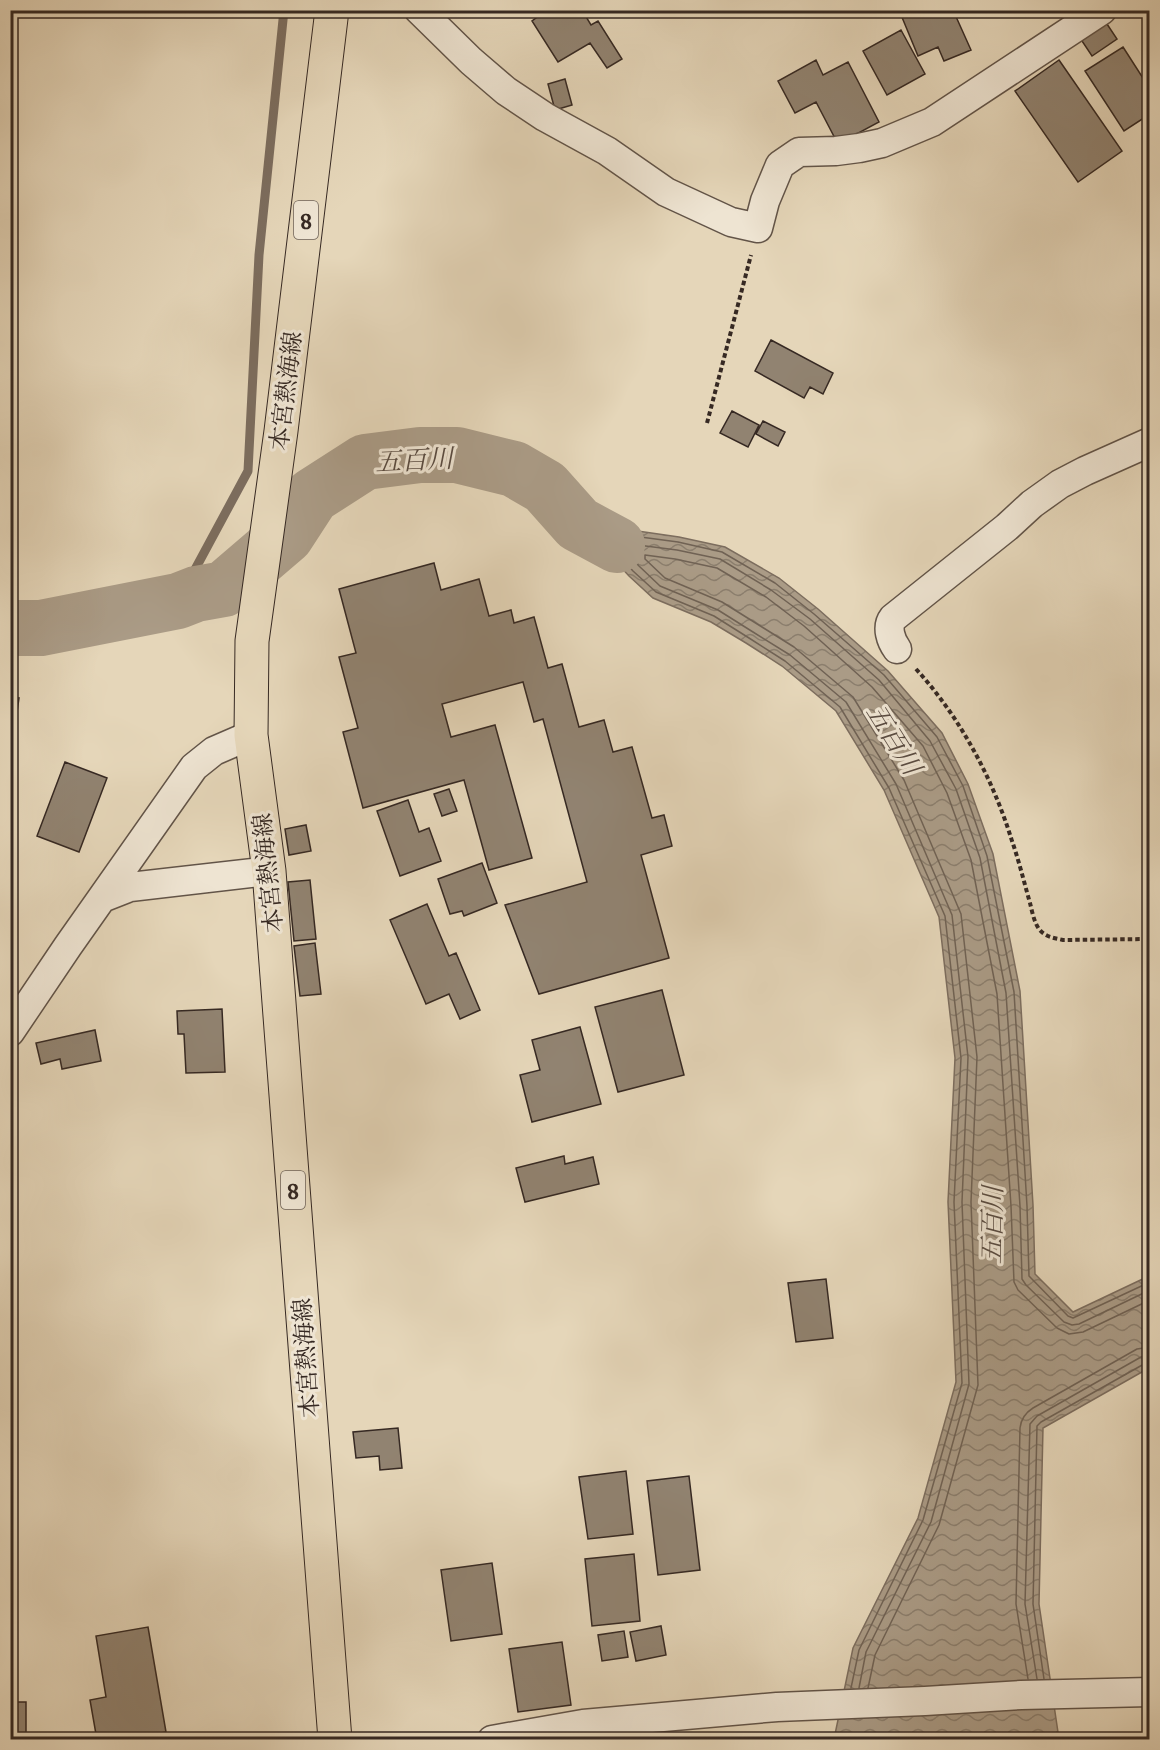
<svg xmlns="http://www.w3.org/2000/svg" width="1160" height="1750" font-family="'IM FELL Great Primer','Noto Serif JP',serif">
	<defs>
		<pattern id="water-waves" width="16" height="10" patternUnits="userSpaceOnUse" patternTransform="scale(1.5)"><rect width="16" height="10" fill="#aa9b86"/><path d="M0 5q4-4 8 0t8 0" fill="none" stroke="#8b7e6d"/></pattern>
	</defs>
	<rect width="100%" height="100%" fill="#e5d6b9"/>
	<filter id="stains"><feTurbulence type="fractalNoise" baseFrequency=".00333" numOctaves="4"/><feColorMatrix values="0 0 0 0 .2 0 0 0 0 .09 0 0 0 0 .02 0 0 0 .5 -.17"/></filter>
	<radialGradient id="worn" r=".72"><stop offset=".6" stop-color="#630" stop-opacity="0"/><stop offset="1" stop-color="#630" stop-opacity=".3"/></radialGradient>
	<path fill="url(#water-waves)" stroke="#7c6d5e" stroke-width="1.5" d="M555 497 572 505 591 520 603 526 679 537 725 547 779 578 818 609 888 671 942 733 968 784 993 854 1020 991 1033 1205 1035 1274 1073 1312 1149 1276V1368L1043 1428 1039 1604 1059 1739H834L853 1648 918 1518 956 1382 948 1202 955 1058 939 917 884 790 836 711 782 666 746 643 711 622 653 598 629 576 606 551 580 537 564 516Z"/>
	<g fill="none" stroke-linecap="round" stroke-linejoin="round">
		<path stroke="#706254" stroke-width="1.5" d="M1028 1679 1016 1604 1020 1428C1021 1419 1025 1413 1033 1408L1137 1349 1150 1347
			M1037 1679 1025 1604 1030 1424 1037 1416 1141 1357 1150 1356
			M1044 1679 1033 1604 1037 1426 1041 1422 1144 1364 1150 1363
			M851 1688 859 1650 923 1520 962 1383 954 1202 961 1058 945 916 889 788 840 707 785 661 749 638 714 616 656 592 633 571 610 546 584 532 579 526 580 522H583L603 532 678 542 722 552 775 583 814 614 884 675 937 737 963 786 987 856 1014 992 1027 1206 1029 1276 1068 1316 1073 1318 1150 1282
			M859 1688 866 1652 931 1522 969 1384 962 1202 968 1057 952 915 896 784 846 702 790 655 753 632 718 610 660 586 639 566 621 547 622 543 677 550 720 559 771 590 810 619 879 680 930 741 956 789 980 858 1006 993 1020 1206 1022 1279 1026 1285 1064 1322 1072 1325 1079 1324 1150 1290
			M868 1688 875 1655 939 1525 978 1385 971 1202 977 1057 961 914 904 780 853 697 794 647 722 602 665 578 645 559V555L675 559 717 568 766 597 804 626 872 687 923 746 947 793 971 860 997 994 1011 1206 1014 1282 1018 1290 1057 1328 1069 1334 1083 1332 1150 1300"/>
		<path stroke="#7c6d5e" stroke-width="9" d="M178 601 248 471 259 255 284 10"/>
		<path stroke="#aa9b86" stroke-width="56" d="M10 628H41L178 601 196 594 224 589 286 536 312 496 365 462 420 455H457L514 469 545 487 578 524 617 545"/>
	</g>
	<path fill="#918371" stroke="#362923" stroke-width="1.5" d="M537 10H582L591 25 598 21 622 59 607 68 590 43 558 62 532 21 540 15Z
		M899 10H953L971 50 944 61 938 47 918 56Z
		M1105 21 1117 39 1092 56 1080 38Z
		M901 30 925 74 887 95 863 51Z
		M1123 47 1150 89V114L1124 131 1085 71Z
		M816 60 823 75 848 62 879 122 838 144 816 102 795 113 778 81Z
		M1059 60 1122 151 1078 182 1015 91Z
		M565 79 572 105 555 110 548 84Z
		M771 340 833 373 823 394 810 387 804 398 755 371Z
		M732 411 759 425 748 447 720 433Z
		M763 421 785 432 778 446 756 434Z
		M434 563 441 590 479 579 489 616 511 610 514 623 534 617 548 668 562 664 579 727 604 720 613 752 632 747 652 818 664 815 672 846 641 855 669 958 539 994 505 905 587 882 543 719 534 722 523 682 442 704 451 737 495 725 532 858 489 870 464 780 363 808 343 732 358 728 339 657 356 653 339 589Z
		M10 697 19 698 14 733 10 732Z
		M65 762 107 778 79 852 37 836Z
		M449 789 457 811 442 816 434 794Z
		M408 800 419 832 429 828 441 861 400 876 377 811Z
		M306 825 311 851 289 855 285 829Z
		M482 863 497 903 464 916 462 911 450 914 438 879Z
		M310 880 316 939 294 941 288 882Z
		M427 904 449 956 456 953 480 1010 460 1019 449 994 426 1004 390 920Z
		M315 943 321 994 300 996 294 946Z
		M662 990 684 1075 618 1092 595 1007Z
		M222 1009 225 1072 186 1073 184 1034H178L177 1011Z
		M580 1027 601 1104 532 1122 520 1075 540 1070 532 1040Z
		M95 1030 101 1061 62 1069 60 1059 41 1064 36 1043Z
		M564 1156 565 1164 593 1157 599 1184 525 1202 516 1168Z
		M826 1279 833 1338 796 1342 788 1283Z
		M398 1428 402 1468 380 1470 379 1456 356 1458 353 1432Z
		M626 1471 633 1534 588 1539 579 1477Z
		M689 1476 700 1570 658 1575 647 1481Z
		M634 1554 640 1621 592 1626 585 1559Z
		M492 1563 502 1634 451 1641 441 1570Z
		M661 1626 666 1655 636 1661 630 1632Z
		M148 1627 166 1732 124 1740H97L90 1700 106 1697 96 1636Z
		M624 1631 628 1657 602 1661 598 1635Z
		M562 1642 571 1705 518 1712 509 1649Z
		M10 1702H26V1739L10 1740Z"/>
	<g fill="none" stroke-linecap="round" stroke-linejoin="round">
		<g stroke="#625448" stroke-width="31">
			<path id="street" d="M419 10 471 61 506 91 545 117 607 151 666 192 731 222 758 228 765 201 780 165 799 152 836 151 859 148 882 143 932 122 1102 10
				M897 649C891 641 886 627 893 618L1007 527 1032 504 1060 484 1085 471 1150 442
				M102 898 130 887 269 871
				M10 1032 68 946 194 767 214 751 251 735
				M492 1740 583 1724 777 1707 925 1701 1021 1695 1150 1692"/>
		</g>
		<g stroke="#362923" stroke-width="35">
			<path id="primary" d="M332 10 281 431 252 641 251 735 269 871 335 1740"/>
		</g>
		<path stroke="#362923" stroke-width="4" stroke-dasharray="4.5 3" stroke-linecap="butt" d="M707 423 751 255
			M916 669C960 717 993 779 1012 841 1019 861 1024 882 1030 903 1032 911 1034 922 1039 929 1045 937 1054 938 1063 940L1150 939"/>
		<use href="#street" stroke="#eee4d2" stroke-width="28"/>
		<use href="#primary" stroke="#e5d6b9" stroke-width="33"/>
	</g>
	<g text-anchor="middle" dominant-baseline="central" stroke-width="6" stroke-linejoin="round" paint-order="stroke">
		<g fill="#eee4d2" stroke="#6d6158" stroke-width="1.5">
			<rect x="294" y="201" width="24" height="38" rx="4.5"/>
			<rect x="281" y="1171" width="24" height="38" rx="4.5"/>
		</g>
		<g font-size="22" font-weight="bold" fill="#362923">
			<text x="306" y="220">8</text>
			<text x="293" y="1190">8</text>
		</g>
		<g font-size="24" fill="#362923" stroke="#eee4d2">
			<text transform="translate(286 391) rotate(-83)">本宮熱海線</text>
			<text transform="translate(268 873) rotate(-96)">本宮熱海線</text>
			<text transform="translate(306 1358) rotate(-94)">本宮熱海線</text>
		</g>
		<g font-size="26" font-style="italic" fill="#594b41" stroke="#eee4d2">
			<text transform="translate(414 460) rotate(-3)">五百川</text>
			<text transform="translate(894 739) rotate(58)">五百川</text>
			<text transform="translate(992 1225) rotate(-89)">五百川</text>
		</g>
	</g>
	<rect width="1160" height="1750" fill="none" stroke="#e5d6b9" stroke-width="36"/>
	<rect x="12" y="12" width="1136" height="1726" fill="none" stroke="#362923" stroke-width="3"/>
	<rect x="18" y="18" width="1124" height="1714" fill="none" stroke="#362923" stroke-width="1.5"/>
	<rect width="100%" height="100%" filter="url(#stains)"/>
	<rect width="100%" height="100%" fill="url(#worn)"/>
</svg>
